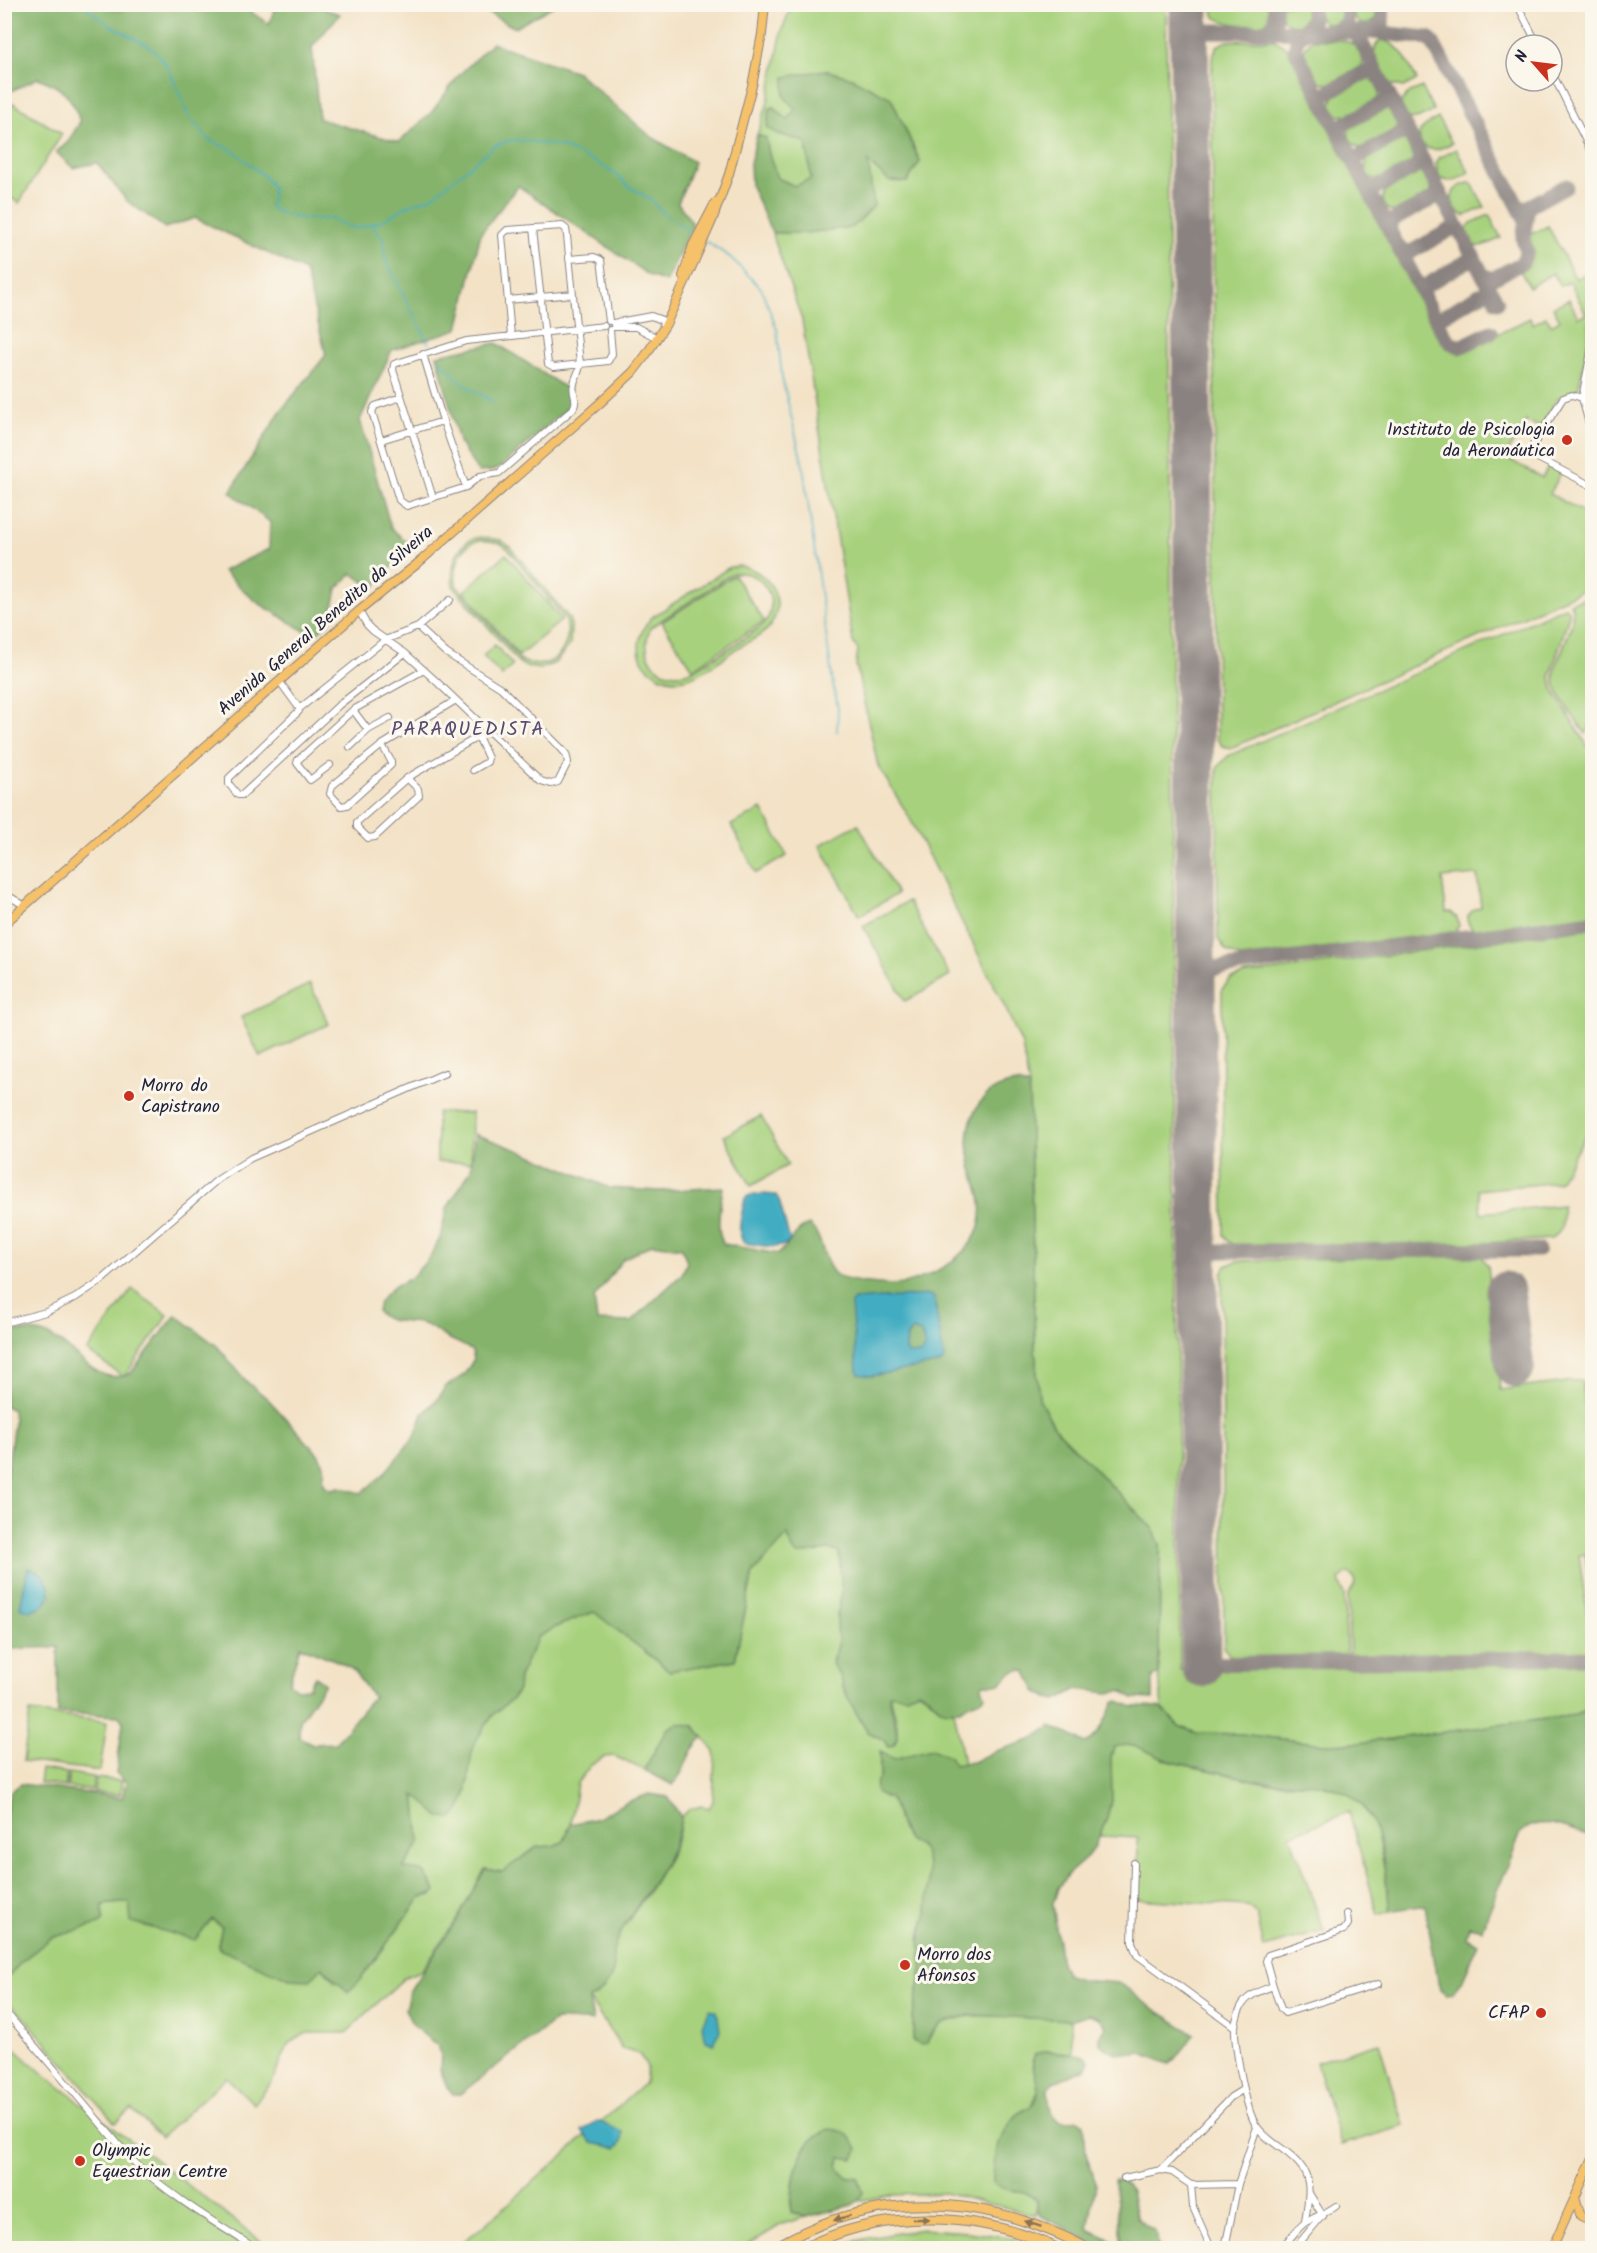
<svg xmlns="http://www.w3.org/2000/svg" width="1597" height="2253" font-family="Kalam,sans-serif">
	<rect width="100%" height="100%" fill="#fbf7ec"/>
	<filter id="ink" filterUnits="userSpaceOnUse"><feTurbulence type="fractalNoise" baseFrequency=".0167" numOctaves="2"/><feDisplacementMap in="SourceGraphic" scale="12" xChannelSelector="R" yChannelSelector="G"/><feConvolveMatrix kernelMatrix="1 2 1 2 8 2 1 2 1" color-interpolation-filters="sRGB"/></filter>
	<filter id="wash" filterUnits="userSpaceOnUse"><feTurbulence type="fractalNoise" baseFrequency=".008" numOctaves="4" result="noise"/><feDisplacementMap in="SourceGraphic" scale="24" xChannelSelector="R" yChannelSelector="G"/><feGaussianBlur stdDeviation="1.35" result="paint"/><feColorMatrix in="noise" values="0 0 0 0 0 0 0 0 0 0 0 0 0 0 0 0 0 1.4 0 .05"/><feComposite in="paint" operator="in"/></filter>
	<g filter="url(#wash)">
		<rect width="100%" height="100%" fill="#f3e2c6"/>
		<path fill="#a7d17d" stroke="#647a5c" stroke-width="1.5" fill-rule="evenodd" d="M792 5H1166L1180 1670 1592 1661V1706L1576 1715 1359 1743 1324 1744 1241 1734 1196 1733 1179 1726 1162 1708 1159 1675 1160 1545 1153 1529 1055 1428 1039 1398 1035 1348 1029 1087 1022 1045 1005 1007 908 815 878 766 856 665 858 650 853 642 802 320 772 233H806L853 227 868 161 907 182 920 161 891 98 785 78 784 96 795 109 788 121 773 107 769 110 768 128 778 134 806 142 811 179 795 186 777 178 769 154 766 138 757 135 768 102 782 30Z
			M1211 5H1272C1272 11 1271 18 1266 22 1256 29 1224 24 1215 17Z
			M1281 5H1307L1306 17 1300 24C1285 27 1280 18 1281 5Z
			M1317 5H1342L1341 19 1334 24H1325L1317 15Z
			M1353 5H1378L1376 19 1369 24H1360L1353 16Z
			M1275 40 1290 50 1446 345 1459 350 1470 348 1530 318 1533 324 1546 317 1551 325 1560 320 1553 307 1569 299 1578 317 1586 314 1570 282 1560 286 1553 273 1529 287 1521 272C1531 259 1535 251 1527 236L1548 226 1576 279 1592 270C1592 311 1589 349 1578 389L1558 398 1541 428 1526 421 1505 457 1542 478 1549 466 1561 473 1550 494 1592 517V586L1231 748 1222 746 1217 739 1212 58 1217 46 1227 41Z
			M1312 40C1332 40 1353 36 1364 56L1362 66 1331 84 1320 82 1304 55V49Z
			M1381 40C1402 43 1408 64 1417 80L1403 87 1390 84 1374 53 1376 45Z
			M1369 78 1378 85 1379 97C1371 107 1350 118 1337 115L1331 104 1334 94 1364 79Z
			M1422 87 1434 111 1417 119H1411C1389 104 1406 94 1422 87Z
			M13 103 62 134 19 203 5 194V116Z
			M1383 106C1393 108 1397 112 1399 122L1396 130 1361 148C1352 145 1343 134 1352 124 1357 118 1376 110 1383 106Z
			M1438 118 1452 143C1440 149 1431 154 1421 143 1415 128 1427 125 1438 118Z
			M1401 138C1415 143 1417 150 1412 164 1402 169 1376 188 1367 174 1364 167 1366 161 1369 155Z
			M1456 149 1469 172C1458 179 1452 185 1440 178L1436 164 1439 158Z
			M1416 172C1428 173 1439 184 1428 195 1425 198 1402 211 1398 212 1394 212 1391 211 1388 210 1371 190 1401 180 1416 172Z
			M1471 182 1485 207 1465 216C1455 212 1446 197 1457 188 1460 185 1467 184 1471 182Z
			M1489 215 1501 238C1484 246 1469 255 1467 228L1471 223Z
			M480 537 501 540 510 547 569 618 571 625 570 645 555 663 540 669 526 667 518 662 453 586C451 565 456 541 480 537ZM480 540 500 543 508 549 566 620C574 650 549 675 520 660L456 585C454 566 459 544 480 540Z
			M506 554 562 620 519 656 464 591Z
			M739 566C767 569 789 600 770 626 763 636 746 643 736 649 714 664 686 691 658 675 651 671 646 667 642 660 635 645 641 629 652 617L730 567ZM733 573C746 572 757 575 765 586 772 596 773 611 766 621 761 629 694 672 685 673 655 679 638 653 651 627Z
			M734 575 764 621 693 669 662 622Z
			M1588 597 1592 599V723L1586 734C1577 721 1553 692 1554 676 1555 656 1581 622 1570 603Z
			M1565 607 1568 610 1569 615 1550 677 1554 691 1592 753V915L1473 930 1468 923V916L1473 910 1481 907 1477 875 1442 878 1446 912H1451L1457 918 1459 926 1454 932 1241 958 1226 951 1218 939 1217 768 1228 756Z
			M495 645 513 665 502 676 483 656Z
			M762 809 787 856 756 873 731 825Z
			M858 824 897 894 859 916 820 845Z
			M908 901 950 976 905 1001 863 926Z
			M1592 928V1004L1588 1021 1592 1023V1123L1559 1182 1478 1190 1481 1213 1562 1205C1563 1220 1565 1231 1551 1239L1485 1243 1237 1246 1228 1241 1224 1235 1222 989 1231 979 1247 974Z
			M310 984 329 1024 260 1057 241 1017Z
			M437 1112 472 1113 471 1162H437Z
			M761 1116 788 1165 751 1186 724 1136Z
			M1480 1255 1488 1265 1500 1390 1582 1380 1592 1468V1582L1589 1583 1585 1554 1579 1555 1587 1614H1592L1589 1585 1592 1584V1651L1350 1658 1348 1596 1355 1584 1353 1577 1348 1573 1339 1580 1344 1595 1347 1658 1239 1659 1229 1655 1224 1646 1222 1273 1226 1266 1237 1261Z
			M132 1289 168 1315 124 1377 87 1351Z
			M788 1534 817 1553 829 1549 839 1551 842 1593 837 1617 838 1646 832 1659 835 1669 841 1677 844 1690 868 1732 884 1740 888 1747 894 1745C902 1730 893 1709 889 1693L906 1696 918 1691C933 1696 936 1713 954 1710L964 1764 954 1765 950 1756H906L894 1759 880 1752V1778L883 1797 889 1798C897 1808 897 1821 903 1832 908 1842 921 1843 925 1854 931 1872 931 1895 927 1914 925 1919 922 1925 921 1931 919 1944 922 1956 922 1968 921 1993 911 2016 913 2041L921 2045 926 2043C931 2035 936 2026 944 2022 970 2010 1040 2018 1071 2020L1072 2053 1046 2051 1032 2060 1039 2088 1032 2106 1023 2110 1013 2191C1025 2191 1029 2192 1037 2202L1036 2215 945 2193 892 2195 858 2201 862 2192 838 2167 840 2157 852 2137 791 2201V2212L807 2217 782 2224 743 2248H455L481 2228 645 2083 647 2067 643 2060 639 2054 622 2049 589 1999 613 1970 611 1958 613 1947 620 1932 647 1894 668 1859 678 1837 681 1817 690 1809 702 1806 709 1808 713 1801 715 1752 694 1726 667 1729 644 1770 614 1756 604 1757 591 1765 577 1783 571 1824 563 1842 554 1846 537 1847 502 1872 485 1869 458 1918 422 1970 405 1977 346 2033H307L289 2043 272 2082 254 2104 226 2077 161 2137 131 2109 115 2123 23 2016 5 2001 4 1981 21 1962 51 1938 100 1923 103 1921V1905L129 1902 211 1919 222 1927 218 1945 322 1967 335 1982 360 1980 421 1897 433 1895 417 1872 403 1868 420 1842 415 1794 469 1764 473 1745 482 1729 493 1715 512 1699 518 1690 519 1677 538 1637 560 1625 594 1612 670 1671 735 1660 753 1573Z
			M30 1712 107 1722 100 1771 23 1761Z
			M1125 1744 1141 1748 1168 1761 1266 1783H1314L1347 1792 1362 1805 1375 1826 1385 1871 1390 1911 1378 1915 1349 1812 1290 1835 1324 1931 1264 1948 1257 1915 1248 1906 1137 1899 1138 1838 1099 1836 1107 1818 1111 1757 1114 1747Z
			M41 1769 67 1773 65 1787 39 1783Z
			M69 1773 94 1777 92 1791 67 1787Z
			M96 1778 122 1781 120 1795 94 1792Z
			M5 2040 42 2073 270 2248H5Z
			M1379 2043 1404 2126 1341 2145 1316 2062Z
			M922 2229 967 2232 1009 2237 1031 2248H827L869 2238Z"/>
		<path fill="#85b36c" stroke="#546a54" stroke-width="1.5" fill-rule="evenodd" d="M5 4 99 5 122 11 126 5H252L251 12 269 24 276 5H311L340 14 312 47 319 119 399 142 431 113 459 75 492 43 577 72 650 136 694 162 678 203 693 224 666 282 650 276 518 186 481 233 458 329 392 350 360 420 391 528 414 548 388 570 373 589 352 573 337 589 330 622 313 636 255 601 223 571 269 549 270 522 230 492 280 412 326 355 305 271 195 218 165 228 127 201 97 163 73 168 56 152 68 142 80 122C73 97 62 87 38 78L5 94Z
			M474 5H555L515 28Z
			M825 70 852 78 891 98 920 162 907 182 889 181 868 162 874 206 853 227 806 233H772L751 186 750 163 757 135 766 138 769 154 777 178 795 186 811 179 806 142 778 134 767 128 769 109 773 107 788 120 795 109 784 96 785 77Z
			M496 343 569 390 572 404 501 467 492 471 478 472 459 442 437 355Z
			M1018 1083 1029 1087 1035 1348 1039 1398 1055 1428 1153 1529 1160 1545 1159 1675 1153 1676V1699L1134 1698 1121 1691 1107 1693 1078 1689 1056 1700 1048 1698 1036 1691 1026 1671C1013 1668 1008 1675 1000 1684H983L982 1687 985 1696C980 1701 974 1702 968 1705 936 1722 941 1699 918 1691L906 1696 889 1694 896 1728 897 1738 893 1745 888 1747 884 1740 868 1732 858 1716 844 1690 841 1677 832 1664 838 1646 837 1615 842 1593 839 1551 829 1549 797 1555 790 1545 788 1535 753 1573 735 1660 670 1671 594 1612 560 1625 538 1637 519 1677 518 1690 512 1699 493 1715 473 1745 466 1795 460 1809 452 1818 440 1817 415 1795 420 1842 403 1868 424 1872 436 1891 433 1894 421 1897 360 1980 348 1992 322 1967 310 1980 290 1979 221 1950 218 1945 222 1927 212 1919 195 1940 131 1922 129 1902 103 1905V1921L99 1924 51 1938 21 1962 5 1981 4 1824 10 1792 21 1784 122 1798 126 1782 116 1773 123 1722 119 1716 58 1713V1647L5 1649 4 1493 14 1422 13 1410 5 1406V1331C20 1331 36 1329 50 1336 77 1349 96 1387 130 1374L176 1315 217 1346 247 1382 268 1399 319 1455 325 1470 323 1478 325 1486 332 1489 339 1487 361 1493 383 1475 415 1436 423 1414 439 1397 445 1387 464 1375 474 1359 472 1351C463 1344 452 1341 442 1335 437 1332 432 1327 426 1325 409 1318 388 1327 377 1311L379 1302 385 1295 395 1286 411 1278 430 1257 440 1238 447 1208 471 1170 475 1134 526 1153 610 1188 659 1191 723 1187C721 1203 714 1230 724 1244L778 1254C790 1246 794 1229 809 1225 823 1235 822 1260 834 1273 845 1283 878 1284 892 1285 909 1285 933 1274 947 1265 961 1255 977 1240 980 1223 985 1201 976 1185 971 1165 962 1126 975 1087 1018 1083ZM652 1244 682 1248 687 1262 682 1274 631 1322 597 1321 594 1298 623 1259ZM300 1646 342 1663 354 1671 373 1697 336 1743 313 1744 299 1737 300 1720 325 1684 315 1676 308 1688 297 1689 289 1683Z
			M1119 1701 1133 1707 1147 1706 1162 1708 1179 1726 1196 1733 1241 1734 1324 1744 1359 1743 1576 1715 1592 1709V1837C1570 1830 1540 1813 1521 1833L1482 1929 1469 1926 1466 1937 1479 1943 1463 1979 1452 1993 1446 1994 1440 1989 1438 1981 1425 1905 1390 1911C1386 1881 1383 1825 1360 1803 1334 1779 1300 1783 1268 1782 1257 1782 1244 1778 1233 1775 1212 1770 1190 1767 1170 1761 1150 1755 1136 1740 1114 1747L1111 1757 1112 1797 1107 1818 1095 1846 1084 1860 1068 1874 1058 1888 1053 1904 1061 1965 1068 1976 1080 1980 1120 1983 1148 2005 1194 2034 1181 2053 1169 2064 1141 2052 1135 2054 1117 2053 1106 2049 1100 2044V2037L1106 2026 1100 2018 1089 2014 1071 2020 970 2015 942 2023 931 2033 927 2043 921 2045 913 2041V2016L922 1968 920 1941 927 1912 929 1873 924 1852 919 1845 909 1841 903 1832 892 1802 889 1798 877 1793C875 1786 874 1782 880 1778V1752L894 1759 931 1749 950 1756 954 1765 973 1762 993 1752 1031 1740 1051 1726 1086 1743C1100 1737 1107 1715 1114 1702Z
			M678 1723 694 1726 703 1737C686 1752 687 1770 673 1785L644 1770 667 1729Z
			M649 1794 668 1797 681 1817C673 1869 638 1896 617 1940 609 1956 616 1961 613 1972 609 1984 600 1995 589 1999L593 2021C581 2022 570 2019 556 2020L460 2094H453L447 2087 440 2069 441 2056 438 2046 413 2026 405 2009 410 1990 458 1918 485 1869 502 1872 537 1847 554 1846 563 1842 571 1824 598 1818 624 1803Z
			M1046 2051 1077 2054 1087 2057 1089 2062 1086 2069 1054 2082 1048 2089C1049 2109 1051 2129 1077 2119L1084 2123 1086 2153 1096 2184 1088 2229 1122 2245 1114 2180C1137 2181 1130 2204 1137 2217 1140 2223 1149 2227 1155 2231L1159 2248H1099L1077 2234 1041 2216 1037 2210V2202C1023 2184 1011 2196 993 2183 993 2160 999 2135 1015 2117 1021 2110 1032 2109 1036 2100 1043 2083 1028 2069 1035 2054Z
			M829 2129C844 2130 852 2136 858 2149L854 2159 840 2157 838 2167 846 2176 858 2178 863 2192 858 2201 852 2205 807 2217 791 2212C793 2179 794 2144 829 2129Z"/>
		<path fill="#43adc2" stroke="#32687e" stroke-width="1.5" fill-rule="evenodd" d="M762 1194 776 1195 779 1200 790 1241C781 1252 757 1244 744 1243 735 1231 743 1212 745 1198L748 1196Z
			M930 1295 934 1298 944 1359 942 1363 871 1376 859 1374 857 1369 851 1304 854 1300ZM912 1330 921 1333 925 1347 921 1354H909L906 1350 907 1336Z
			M28 1568C43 1571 49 1580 50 1595L44 1605 30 1611 20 1607Z
			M710 2009 717 2011 720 2031 714 2044 706 2041 702 2025Z
			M597 2121 623 2132 622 2142 617 2148 592 2143 582 2131Z"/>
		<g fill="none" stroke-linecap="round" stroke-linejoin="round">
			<path stroke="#43adc2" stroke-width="1.5" d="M81 4 110 25 149 46 157 53 170 71 189 117 209 140 234 151 265 177 273 189 270 207 282 214 304 219H332L352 228H358L382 221 409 205 432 197 494 146 511 140 528 141 559 146 594 161 617 175 628 186 650 199 664 214 695 235
				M373 225 383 239 385 259 429 344
				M707 242 730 257 761 288 777 329 782 378 803 466 833 685 838 708 837 732
				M439 360 465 385 493 402"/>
			<path stroke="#8a8280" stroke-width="15" d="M1189 31 1372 32 1428 38 1433 43 1525 219
				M1268 32 1275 21V4
				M1303 32 1312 21V4
				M1307 32 1298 37 1295 49 1443 333 1450 342 1460 347 1491 332
				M1336 32 1347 22 1348 4
				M1353 32 1360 40 1497 302
				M1372 32 1382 25 1383 4
				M1320 96 1375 68
				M1337 128 1391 99
				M1353 160 1407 130
				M1366 184 1372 189 1376 188 1413 169 1421 162 1420 154
				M1390 231V224L1395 219 1436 197 1437 187
				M1398 247 1404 251 1411 252 1457 226
				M1483 275 1492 279 1522 263 1527 251 1523 239 1528 207 1566 186
				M1420 289 1474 257
				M1436 320 1490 289
				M1196 971 1592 921
				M1198 1251 1538 1250
				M1201 1664 1592 1657"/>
			<path stroke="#8a8280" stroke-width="39" d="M1189 4 1201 1668
				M1505 1291 1515 1368"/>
		</g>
	</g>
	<g filter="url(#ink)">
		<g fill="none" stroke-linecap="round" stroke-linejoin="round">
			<g stroke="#8a8280" stroke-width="8">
				<path id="minor" d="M1517 4 1538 45
					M1552 73 1592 153
					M533 228 548 364 554 367 608 361 612 354 610 330
					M569 259 594 257 601 260 609 321
					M508 300 573 294
					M613 323 651 316 662 320 663 327
					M614 327H636L657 338
					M1592 347 1582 398 1592 435
					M423 354 443 421 466 487
					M401 397 375 406 372 412 399 500 407 506 466 487 480 476 499 473 573 409C579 399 571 394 574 384 575 376 580 372 580 364L567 236 566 229 562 226 507 230 502 235 511 336
					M1582 398 1572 395 1563 398 1528 453 1592 486
					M381 440 443 421
					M433 498 393 370 394 364 466 341 604 326
					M359 611 367 625 373 631 405 653 436 681 541 781 551 784 558 782 568 762 566 754 559 746 501 688 446 653 418 627
					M280 682 299 708V711L229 778V784L238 795H242L339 705 405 653
					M299 709 385 640 418 627 450 600
					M353 710 368 730
					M382 745 391 761V765L347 805 341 806 330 794 332 786 382 745 456 700
					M350 747 368 730 390 718
					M330 765 310 780 297 763 298 760 353 710 424 670
					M473 770 487 762 488 758 478 736
					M407 778 418 789 419 796 375 837 368 838 357 827V822L407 778 488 731
					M4 893 25 906
					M4 1323 46 1312 75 1298 102 1280 217 1180 251 1158 445 1073
					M1134 1863 1132 1942 1137 1955 1235 2027
					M1273 1986 1281 2009 1285 2013 1378 1984
					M4 2010 130 2158C167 2194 211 2220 255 2248
					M1161 2170 1231 2097 1244 2089
					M1124 2178 1161 2170 1172 2172 1191 2185 1238 2184
					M1191 2185 1193 2207 1211 2248
					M1309 2193 1323 2216
					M1305 2222C1307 2204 1313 2185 1303 2169 1291 2150 1267 2143 1256 2125 1246 2111 1234 2044 1235 2026 1236 2021 1238 2013 1240 2009 1246 1995 1260 1991 1273 1986L1266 1961 1268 1955 1344 1930 1348 1924 1347 1914
					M1225 2248 1238 2184 1257 2127
					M1279 2248C1290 2242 1295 2229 1306 2222 1316 2216 1325 2214 1336 2206
					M1295 2248 1322 2216"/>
			</g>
			<g stroke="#8a8280" stroke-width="10">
				<path id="major" d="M683 276 693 245 715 203
					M4 924 359 611 417 564 600 403 633 372 646 355 666 324 681 291 712 221 729 174 752 86 762 34 765 4
					M1576 2200 1581 2217 1592 2222
					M1552 2248 1592 2160
					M1590 2248 1592 2246"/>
			</g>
			<g stroke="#8a8280" stroke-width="11">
				<path id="highway" d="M774 2248C853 2200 941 2193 1027 2222 1047 2229 1068 2237 1086 2248
					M804 2248C884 2208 976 2211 1057 2248"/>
			</g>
			<use href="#minor" stroke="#fff" stroke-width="6"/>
			<use href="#major" stroke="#f5c16b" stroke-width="8"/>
			<use href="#highway" stroke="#f5c16b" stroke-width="9"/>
		</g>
		<defs><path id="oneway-solid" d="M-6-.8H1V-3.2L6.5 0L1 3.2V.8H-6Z" transform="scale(1.5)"/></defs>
		<g fill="#8c7253">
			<use href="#oneway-solid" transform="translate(842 2218) rotate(163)"/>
			<use href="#oneway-solid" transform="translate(921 2219)"/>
			<use href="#oneway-solid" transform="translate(1033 2224) rotate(-161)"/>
		</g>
	</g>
	<g fill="#c8321e" stroke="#fbf7ec" stroke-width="2">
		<circle cx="1567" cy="440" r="6"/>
		<circle cx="129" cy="1096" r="6"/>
		<circle cx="905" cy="1965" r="6"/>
		<circle cx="1541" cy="2013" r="6"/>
		<circle cx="80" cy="2161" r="6"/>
	</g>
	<g text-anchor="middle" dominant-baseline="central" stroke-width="6" stroke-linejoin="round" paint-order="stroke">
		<g font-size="18" fill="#22223b" stroke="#fbf7ec" text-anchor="start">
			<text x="1555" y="430" text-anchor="end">Instituto de Psicologia<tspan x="1555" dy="21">da Aeronáutica</tspan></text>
			<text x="141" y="1086">Morro do<tspan x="141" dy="21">Capistrano</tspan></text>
			<text x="917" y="1955">Morro dos<tspan x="917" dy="21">Afonsos</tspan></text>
			<text x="1529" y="2013" text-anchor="end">CFAP</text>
			<text x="92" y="2151">Olympic<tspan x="92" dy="21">Equestrian Centre</tspan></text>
		</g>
		<g font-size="18" fill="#22223b" stroke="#fbf7ec">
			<text transform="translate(326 621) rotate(-41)">Avenida General Benedito da Silveira</text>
		</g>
		<g font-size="20" letter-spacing="1.5" fill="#594c71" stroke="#fbf7ec">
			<text x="468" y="730">PARAQUEDISTA</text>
		</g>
	</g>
	<rect width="1597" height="2253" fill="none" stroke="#fbf7ec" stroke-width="24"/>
	<g transform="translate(1534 63) rotate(298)"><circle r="28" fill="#fbf7ec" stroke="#a4a2a5" stroke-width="1.5"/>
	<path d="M0-4.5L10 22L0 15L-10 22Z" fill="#c8321e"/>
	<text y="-9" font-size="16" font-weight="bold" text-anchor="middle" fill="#22223b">N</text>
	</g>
</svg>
